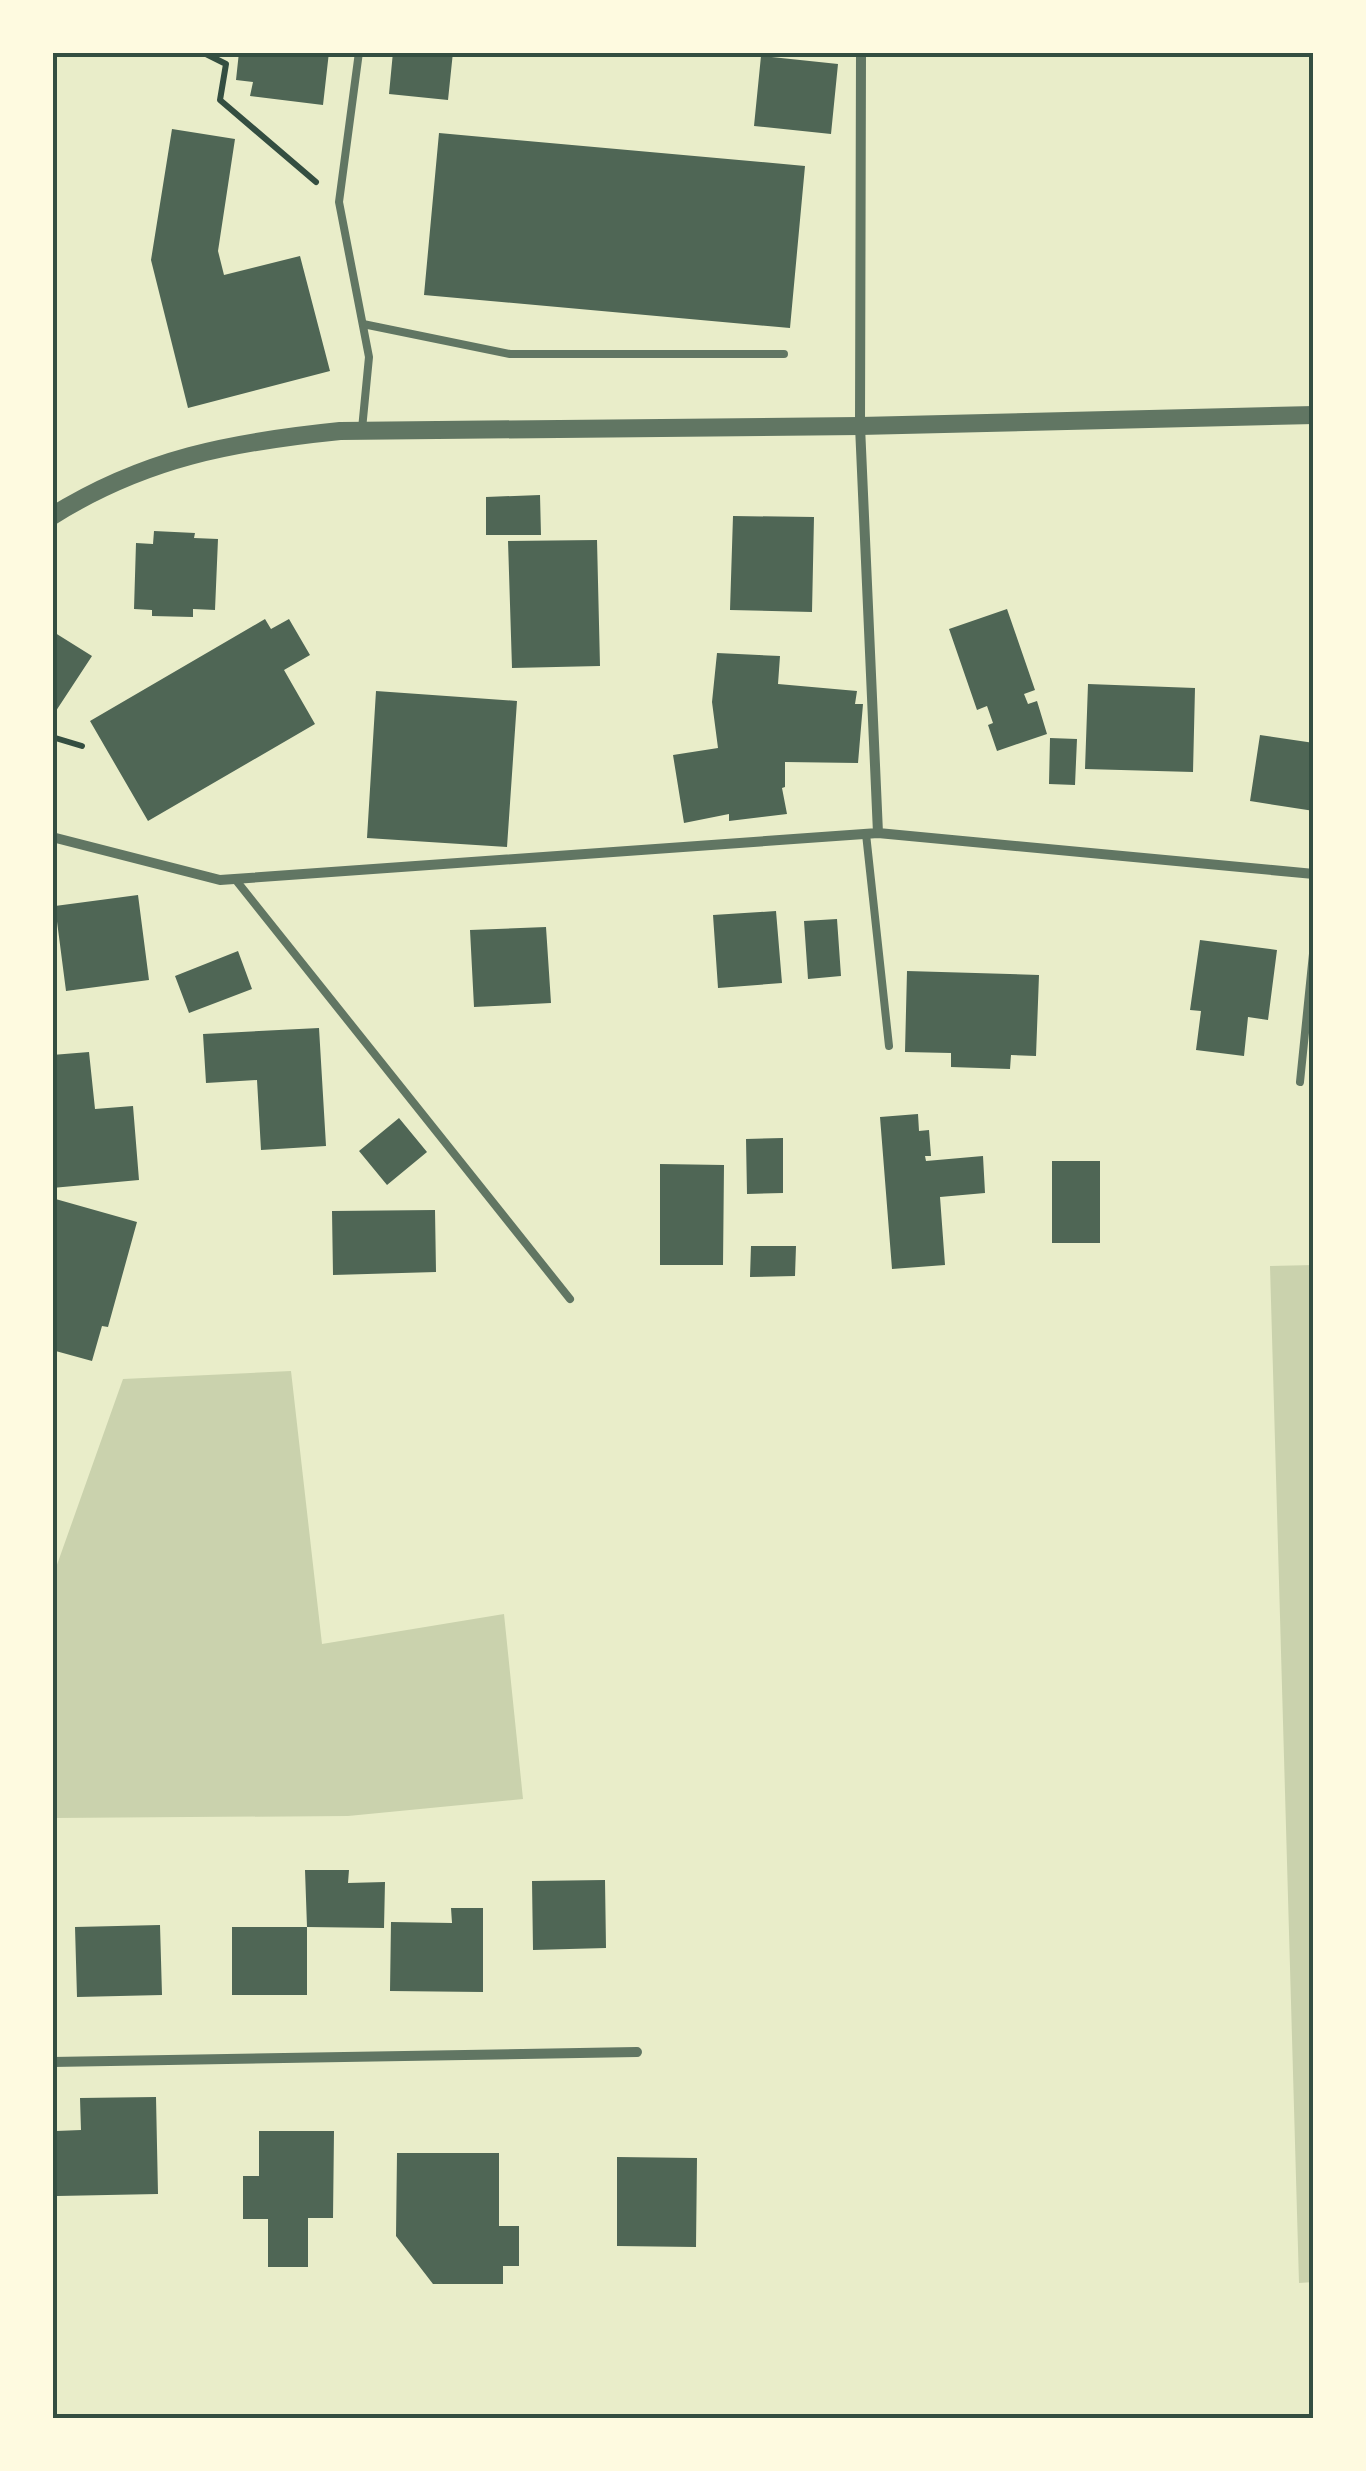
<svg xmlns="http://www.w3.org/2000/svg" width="1366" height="2471" font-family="Signika,sans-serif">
	<rect width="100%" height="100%" fill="#e9edc9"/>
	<path fill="#cad2ad" d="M1314 1265V2282L1299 2283 1270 1266Z
		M291 1371 322 1644 504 1614 523 1799 348 1816 53 1818V1576L123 1379Z"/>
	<path fill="#4f6655" d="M239 52H329L323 105 250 96 253 82 236 80Z
		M393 52H453L448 100 389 94Z
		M761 56 838 64 831 134 754 126Z
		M172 129 235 139 218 251 224 275 300 256 330 371 188 408 151 260Z
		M439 133 805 166 790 328 424 295Z
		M540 495 541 535H486V497Z
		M733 516 814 517 812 612 730 610Z
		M154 531 195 533 194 538 218 539 215 610 193 609V617L152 616V610L134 609 136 543 153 544Z
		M597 540 600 666 512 668 508 541Z
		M1007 609 1035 690 1024 694 1028 704 1037 701 1047 734 997 751 988 725 993 723 987 706 977 710 949 629Z
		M265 619 271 629 289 619 310 655 284 670 315 724 148 821 90 721Z
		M52 631 92 656 52 717Z
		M717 653 780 656 778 684 857 691 855 704H863L858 763 785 762V787L782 788 787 814 729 821V814L684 823 673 755 718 748 712 702Z
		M1088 684 1195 688 1193 772 1085 769Z
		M376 691 517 701 507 847 367 838Z
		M1260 735 1314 743V811L1250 801Z
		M1050 738 1077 739 1075 785 1049 784Z
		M138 895 149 980 66 991 55 906Z
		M776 911 782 983 718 988 713 915Z
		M837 919 841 976 808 979 804 921Z
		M546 927 551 1003 474 1007 470 930Z
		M1200 940 1277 950 1268 1020 1248 1017 1244 1056 1196 1050 1201 1011 1190 1010Z
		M238 951 252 989 189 1013 175 976Z
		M907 971 1039 975 1036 1056 1011 1055 1010 1069 951 1067V1053L905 1052Z
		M319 1028 326 1146 261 1150 257 1080 206 1083 203 1034Z
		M89 1052 95 1109 133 1106 139 1180 52 1188V1055Z
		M918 1114 919 1131 929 1130 931 1156H925L926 1161 983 1156 985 1193 940 1197 945 1265 892 1269 880 1117Z
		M399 1118 427 1152 387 1185 359 1151Z
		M783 1138V1193L747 1194 746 1139Z
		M1052 1161H1100V1243H1052Z
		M660 1164 724 1165 723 1265H660Z
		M52 1198 137 1222 108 1327 102 1326 92 1361 52 1350Z
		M435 1210 436 1272 333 1275 332 1211Z
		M751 1246H796L795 1276 750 1277Z
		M305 1870H349L348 1883 385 1882 384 1928 307 1927Z
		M605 1880 606 1948 533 1950 532 1881Z
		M451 1908H483V1992L390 1991 391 1922 452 1923Z
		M160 1925 162 1995 77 1997 75 1927Z
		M232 1927H307V1995H232Z
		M156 2097 158 2194 57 2196 56 2131 81 2130 80 2098Z
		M259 2131H334L333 2218H308V2267H268V2219H243V2176H259Z
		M397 2153H499V2226H519V2266H503V2284H433L396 2236Z
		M617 2157 697 2158 696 2247 617 2246Z"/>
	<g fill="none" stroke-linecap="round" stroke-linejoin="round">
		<path stroke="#344e41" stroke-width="6" d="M202 52 226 64 220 100 316 182
			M52 737 82 746"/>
		<path stroke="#617663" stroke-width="8" d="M359 52 339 202 369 357 362 429
			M363 324 510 354H784
			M866 834 889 1046
			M235 879 570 1299
			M1300 1082 1314 944"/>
		<path stroke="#617663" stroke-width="10" d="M861 52 860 426 878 833
			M52 837 220 880 878 833 1314 874
			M52 2062 637 2052"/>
		<path stroke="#617663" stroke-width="18" d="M52 516C145 458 232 442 340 431L860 426 1314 415"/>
	</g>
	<rect width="1366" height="2471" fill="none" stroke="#fefae0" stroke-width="110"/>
	<rect x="55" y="55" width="1256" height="2361" fill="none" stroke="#344e41" stroke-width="4"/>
</svg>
